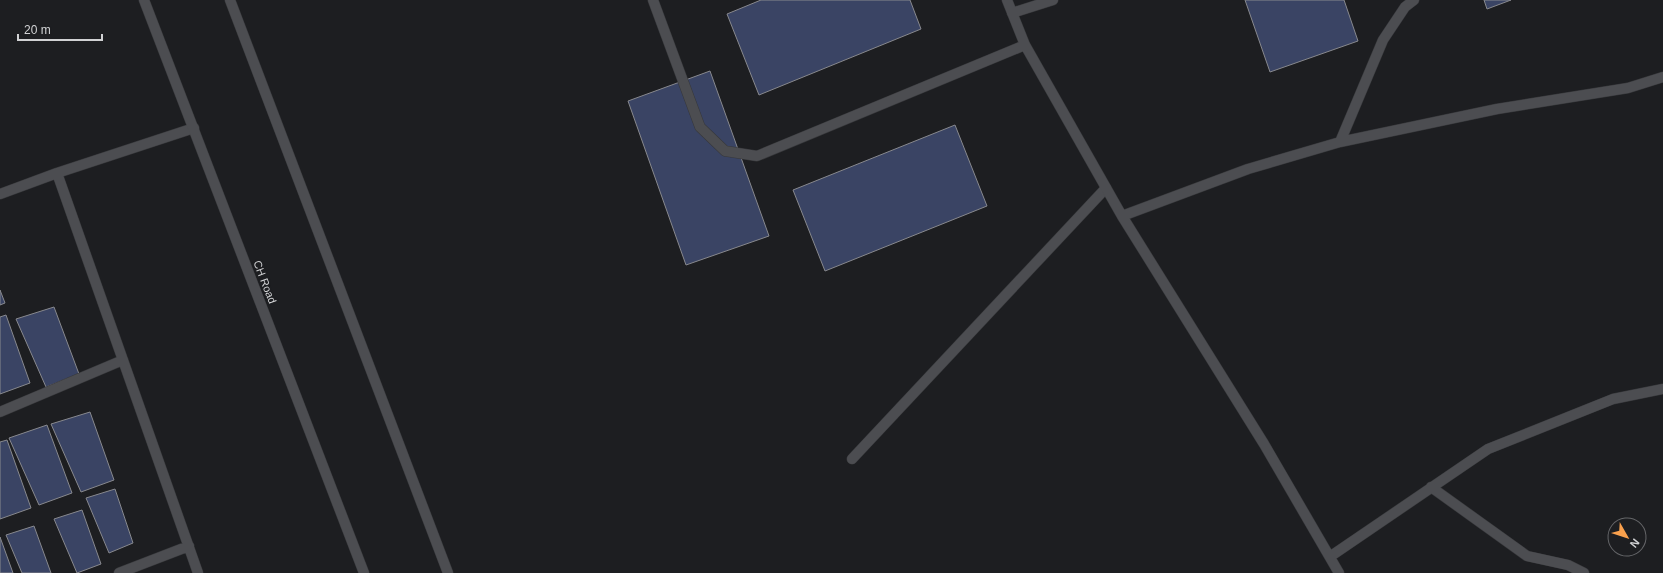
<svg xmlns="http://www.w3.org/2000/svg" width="1663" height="573" font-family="Helvetica,sans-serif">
	<rect width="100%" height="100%" fill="#1d1e21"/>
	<path fill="#3a4464" stroke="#88898e" d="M761 0H910L921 29 759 95 727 14Z
		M1245 0H1344L1358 41 1270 72Z
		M1484 0H1511L1487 9Z
		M710 71 769 236 686 265 628 101Z
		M955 125 987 206 825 271 793 190Z
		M0 290 5 303 0 305Z
		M54 307 79 374 46 387 16 319Z
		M6 315 30 383 0 394V317Z
		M90 412 114 480 81 492 51 424Z
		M47 425 72 493 39 505 9 438Z
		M7 440 31 508 0 519V442Z
		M115 489 133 543 109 553 86 498Z
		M82 510 101 564 77 573 54 519Z
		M34 526 51 573H22L6 535Z
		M0 537 13 573H0Z"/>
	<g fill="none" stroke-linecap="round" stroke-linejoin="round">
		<g stroke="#37383b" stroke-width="11">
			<path id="service" d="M852 459 1106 188"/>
		</g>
		<g stroke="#37383b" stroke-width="11">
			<path id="minor" d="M653 0 700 127 725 151 757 156 1025 45
				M1007 0 1025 45 1122 216 1264 444 1339 573
				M1012 13 1053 0
				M1340 142 1383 40 1405 7 1414 0
				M57 173 198 573
				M0 194 57 173 194 128
				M1122 216 1248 169 1340 142 1497 109 1628 88 1663 77
				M0 412 123 360
				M1431 487 1527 556 1568 565 1584 573
				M1331 556 1488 449 1613 399 1663 389
				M119 573 189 546"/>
		</g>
		<g stroke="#37383b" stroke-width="11">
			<path id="tertiary" d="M144 0 364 573
				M230 0 448 573"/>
		</g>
		<use href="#service" stroke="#4c4d51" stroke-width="10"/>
		<use href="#minor" stroke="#4c4d51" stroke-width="10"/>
		<use href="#tertiary" stroke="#4c4d51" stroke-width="10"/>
	</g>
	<g text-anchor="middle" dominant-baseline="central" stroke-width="4" stroke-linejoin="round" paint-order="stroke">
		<g font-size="11" fill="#d1d2d4" stroke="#1d1e21">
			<text transform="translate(265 282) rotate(69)">CH Road</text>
		</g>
	</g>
	<g transform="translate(1627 537) rotate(129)"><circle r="19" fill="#1d1e21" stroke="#656669"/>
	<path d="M0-3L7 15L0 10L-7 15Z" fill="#f9a04d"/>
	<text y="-6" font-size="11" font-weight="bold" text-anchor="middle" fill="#d1d2d4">N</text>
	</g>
	<path d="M18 34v6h84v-6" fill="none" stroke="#d1d2d4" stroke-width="2"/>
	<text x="24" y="34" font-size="12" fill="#d1d2d4" stroke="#1d1e21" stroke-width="3" paint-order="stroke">20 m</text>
</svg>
